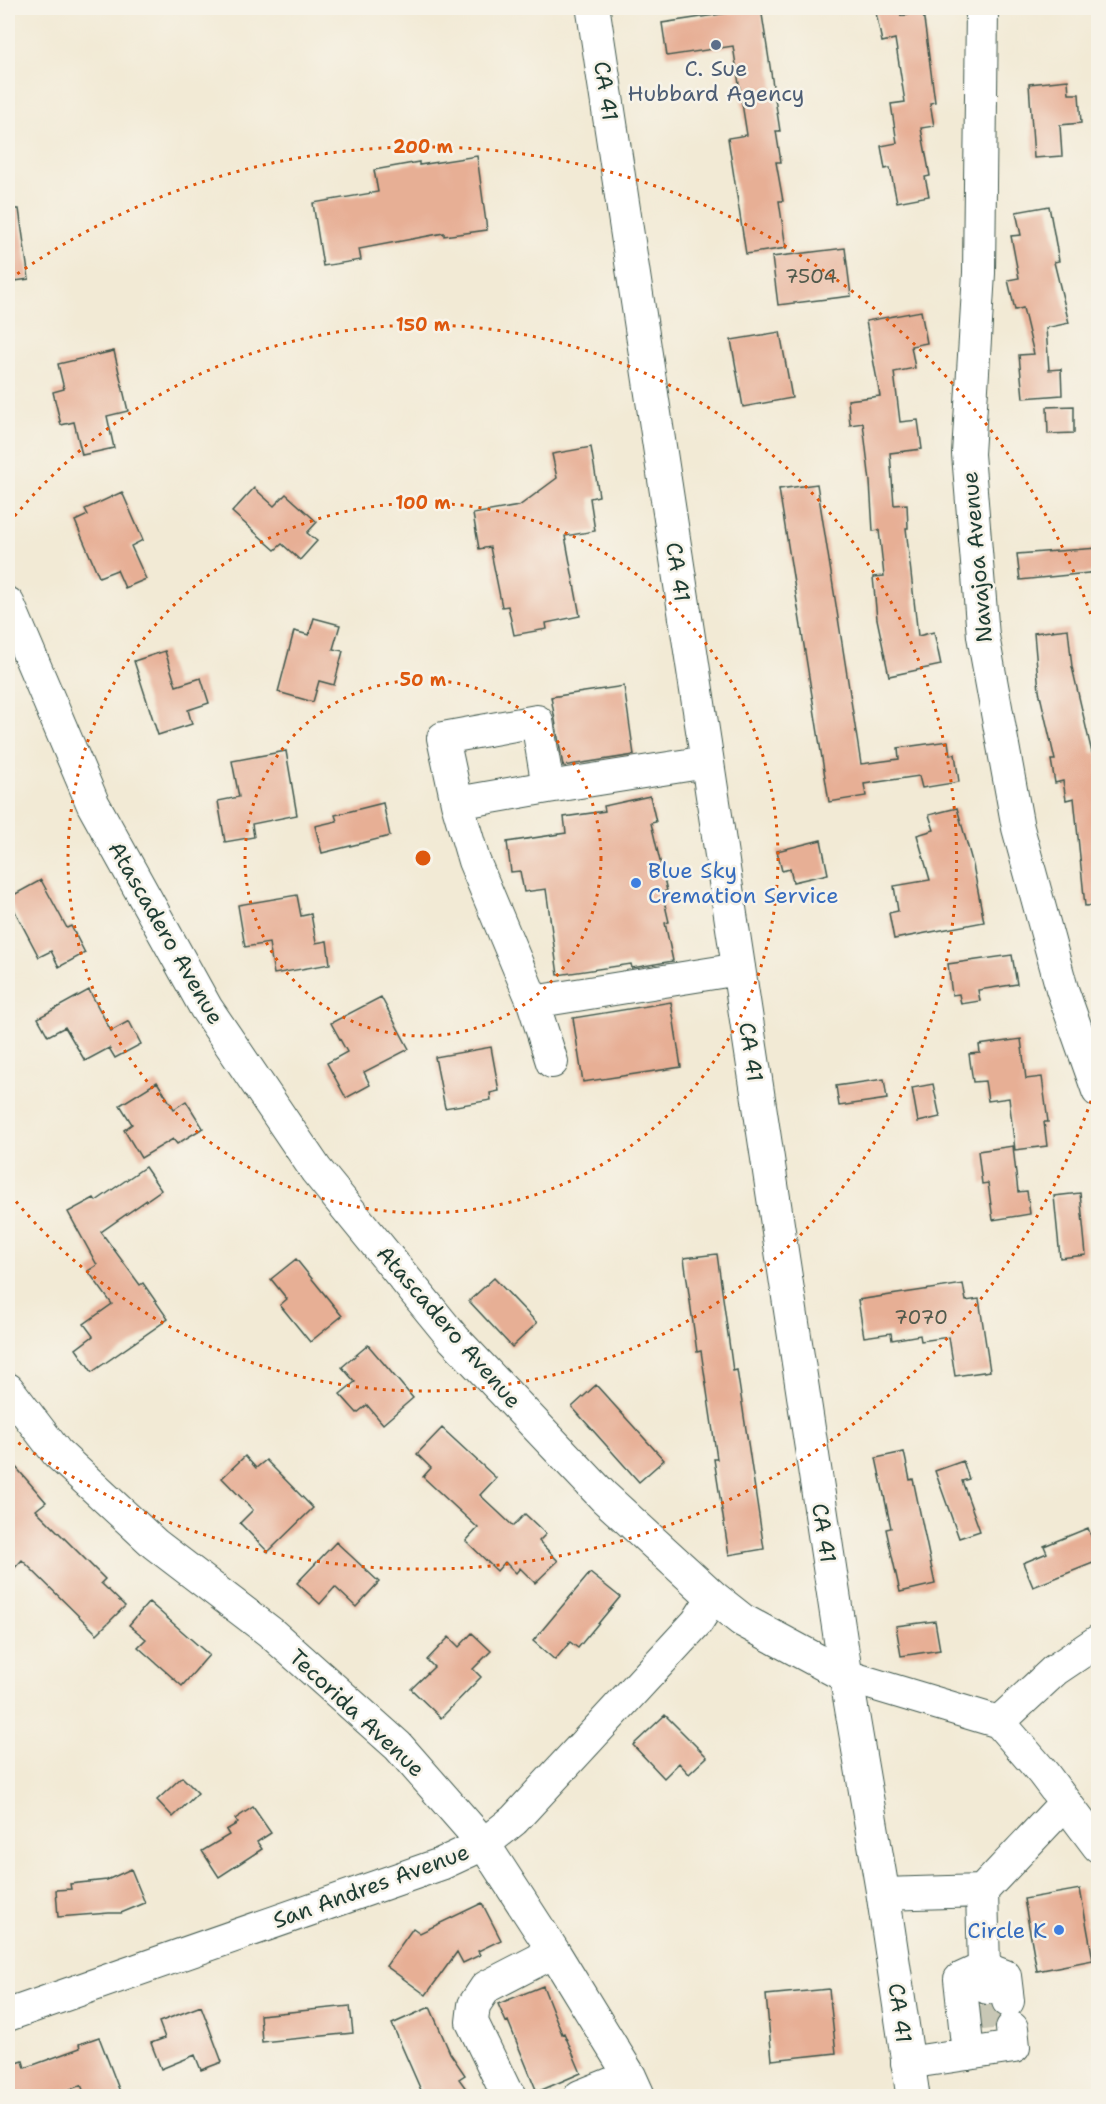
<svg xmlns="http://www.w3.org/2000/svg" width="1106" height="2104" font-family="'Shantell Sans',sans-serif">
	<rect width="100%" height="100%" fill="#f7f3e8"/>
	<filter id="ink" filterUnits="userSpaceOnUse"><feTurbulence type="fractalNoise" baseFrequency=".0167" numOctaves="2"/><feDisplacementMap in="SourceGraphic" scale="12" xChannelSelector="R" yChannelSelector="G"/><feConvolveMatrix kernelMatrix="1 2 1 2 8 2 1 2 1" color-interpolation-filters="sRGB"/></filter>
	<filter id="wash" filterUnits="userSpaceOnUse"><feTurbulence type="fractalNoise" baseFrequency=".008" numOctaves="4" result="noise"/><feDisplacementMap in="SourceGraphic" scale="24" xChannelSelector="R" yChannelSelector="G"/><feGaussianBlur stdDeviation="1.35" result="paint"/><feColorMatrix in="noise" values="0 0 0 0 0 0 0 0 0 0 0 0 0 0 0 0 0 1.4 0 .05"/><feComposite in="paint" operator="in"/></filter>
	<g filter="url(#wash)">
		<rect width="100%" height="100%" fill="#f2ead5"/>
		<g id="blocks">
			<path fill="#e7af95" d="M761 8 780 131H776L781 162H776L783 201H779L786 248 746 254 728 138 747 135 733 46 667 56 662 23Z
				M875 8H899L901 16 923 12 935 102 930 103 934 126 921 128 930 176 925 177 929 196 897 202 890 168 885 169 881 146 897 143 891 104 905 102 895 39 882 42Z
				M1068 80 1069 94H1079L1081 123 1060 125 1062 156 1034 158 1029 84Z
				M477 156 487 230 444 236V233L359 249 361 260 323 266 313 203 378 192 374 170 419 162V165Z
				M1049 206 1059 261 1054 262 1069 323 1046 328 1049 370 1061 369 1062 395 1023 398 1019 355 1034 354 1023 308 1015 310 1008 280 1019 278 1011 236 1021 235 1016 212Z
				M8 209H19L29 279 8 282Z
				M845 248 851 296 778 305 772 257Z
				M921 311 927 343 911 346 915 368 894 372 900 422 918 420 922 449 890 453 894 505 907 504 908 528H906L918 636 934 632 941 665 889 676 877 619 873 577 884 576 879 530 873 531 870 482 863 423 850 425 848 400 880 396 866 321Z
				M780 332 792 398 743 407 731 340Z
				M114 351 128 411 107 416 114 448 82 455 74 422 61 425 53 392 64 389 58 364Z
				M1074 406V433L1048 434 1047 407Z
				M591 447 599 496 590 498 595 531 565 536 580 616 546 623 547 629 514 635 508 606 502 607 490 547 479 549 473 514 519 506 557 478 552 454Z
				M817 484 861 764 899 759 898 748 948 741 950 755 955 754 959 782 922 788 919 776 864 784 866 796 829 802 779 489Z
				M254 488 274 506 286 494 317 522 307 533 317 541 300 560 282 544 275 550 232 512Z
				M122 492 143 540 131 546 146 579 125 588 117 570 99 577 75 521 88 515 85 509Z
				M1098 548V572L1020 580 1017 554Z
				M314 618 340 625 333 649 343 651 334 685 319 681 313 702 278 692 294 631 309 635Z
				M1068 629 1072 667 1092 753 1098 752V905L1085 906 1074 798 1066 800 1063 781 1055 783 1051 760H1055L1039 691 1034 633Z
				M165 651 176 686 201 678 209 703 188 710 192 724 158 735 134 661Z
				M624 686 634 755 563 766 551 697Z
				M286 751 297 815 252 824 254 837 225 842 218 801 239 797 232 761Z
				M650 796 656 822 651 823 667 891 662 892 669 922 665 923 673 961 632 968 631 964 558 975 546 889 524 892 520 871 511 872 507 842 566 833 564 817 605 811 604 806Z
				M383 803 390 836 322 853 315 826 337 821 335 815Z
				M957 808 973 865 984 922 894 939 889 913 898 911 894 886 930 880 917 835 934 830 929 815Z
				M821 840 828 874 793 882 790 869 782 871 777 851Z
				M41 880 67 928 71 926 85 953 59 967 51 951 39 957 8 898Z
				M297 895 301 916 311 914 316 943 327 941 330 964 274 974 269 943 245 947 238 905Z
				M1012 955 1017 984 978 990 980 1001 961 1004 959 994 952 995 948 964Z
				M89 990 111 1031 129 1021 141 1044 115 1058 109 1048 85 1061 65 1027 48 1036 38 1018Z
				M381 997 409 1049 364 1072 370 1085 346 1098 327 1063 347 1052 331 1023Z
				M671 1002 681 1067 583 1082 573 1018Z
				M1021 1039 1026 1079 1042 1077 1048 1122H1044L1047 1146 1015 1150 1009 1098 988 1101 985 1081 973 1082 969 1054 980 1053 979 1045Z
				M491 1047 499 1091 490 1093 491 1100 445 1108 435 1057Z
				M884 1079 887 1099 839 1106 836 1086Z
				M157 1082 174 1109 186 1101 203 1128 177 1144 173 1139 141 1158 124 1130 132 1124 120 1105Z
				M933 1084 940 1117 918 1122 912 1088Z
				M1013 1146 1018 1192 1027 1191 1030 1214 993 1220 988 1183 982 1184 978 1151Z
				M145 1167 161 1190 101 1232 140 1285 143 1283 168 1319 92 1372 76 1349 93 1336 84 1324 112 1304 88 1271 97 1265 68 1212 94 1198 96 1201Z
				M1080 1193 1086 1255 1060 1258 1054 1196Z
				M717 1254 733 1371 737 1370 764 1549 729 1555 714 1459H717L701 1351 697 1352 684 1258Z
				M296 1259 342 1316 310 1342 280 1305 287 1299 271 1279Z
				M494 1278 537 1323 512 1347 469 1301Z
				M963 1284 966 1301 979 1299 990 1371 955 1376 949 1337 921 1341 920 1335 892 1340 891 1333 864 1337 858 1300Z
				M368 1345 413 1398 383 1424 367 1405 357 1413 340 1394 355 1382 342 1367Z
				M596 1385 664 1460 639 1482 572 1407Z
				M442 1428 496 1478 480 1495 513 1526 525 1514 546 1534 539 1541 558 1561 535 1583 520 1568 516 1573 505 1562 497 1571 466 1541 478 1528 423 1477 431 1468 417 1454Z
				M904 1452 910 1480 913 1479 935 1584 900 1592 886 1529 891 1528 876 1458Z
				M245 1456 256 1468 266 1460 313 1508 268 1552 240 1523 253 1510 222 1478Z
				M8 1458 46 1502 36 1510 105 1579 101 1583 125 1606 97 1634 22 1560 8 1575Z
				M963 1461 969 1479 962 1481 980 1531 959 1538 935 1471Z
				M1088 1528 1098 1555V1561L1033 1587 1023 1563 1047 1553 1044 1546Z
				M336 1542 379 1582 356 1607 335 1587 320 1604 297 1583Z
				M590 1573 620 1597 578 1648 570 1642 555 1660 533 1641Z
				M149 1602 209 1655 182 1686 138 1647 146 1639 129 1625Z
				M935 1621 940 1650 901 1656 896 1626Z
				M472 1633 491 1651 473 1669 481 1677 441 1718 411 1689 434 1667 427 1660 449 1637 459 1647Z
				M665 1715 707 1757 689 1774 679 1763 664 1778 633 1745Z
				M182 1777 198 1793 173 1817 157 1800Z
				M253 1807 271 1833 257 1842 262 1849 219 1877 202 1851 229 1835 226 1830 238 1823 235 1819Z
				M131 1869 145 1903 121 1913H109L58 1917 56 1890 71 1889 70 1884 107 1880Z
				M1080 1889 1093 1960 1037 1971 1024 1899Z
				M482 1903 501 1940 478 1951 480 1955 463 1963 457 1952 426 1995 386 1966 413 1928 420 1933Z
				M543 1986 562 2034 564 2033 581 2073 537 2092 508 2021 506 2022 498 2004Z
				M829 1989 836 2053 772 2060 766 1995Z
				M201 2006 222 2062 201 2070 195 2055 161 2069 151 2043 165 2038 159 2022Z
				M350 2006 353 2033 262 2042 260 2015Z
				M430 2007 450 2053 465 2075 459 2079 472 2097H424L392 2024Z
				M99 2037 122 2097H86L81 2085 51 2097H8V2066L23 2061 25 2068 80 2048 79 2044Z"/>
		</g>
	</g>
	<g filter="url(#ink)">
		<use href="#blocks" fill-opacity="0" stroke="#3f574c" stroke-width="1.5"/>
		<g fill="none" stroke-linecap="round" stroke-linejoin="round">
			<path stroke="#c8c7b5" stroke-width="32" stroke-dasharray="32 16" stroke-linecap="butt" d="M989 2004 992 2029"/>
			<g stroke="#3f574c" stroke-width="34">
				<path id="minor" d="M982 8 979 273 968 454 983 636 1018 828 1062 989 1098 1091
					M707 762 548 787 537 721 443 738 457 803 474 861 533 1002 739 969
					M457 803 548 787
					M533 1002 552 1062
					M8 1389 57 1453 155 1544 270 1632 398 1746 484 1844 554 1952 630 2076 639 2096
					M846 1676 999 1722 1043 1773 1098 1846
					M999 1722 1055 1670 1098 1641
					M982 1891 1065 1803
					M883 1894 982 1891 984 1968 1005 1976 1008 2001
					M8 2015 441 1864 484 1844 514 1820 697 1622 713 1597
					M968 2054 960 1979 984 1968 987 1988
					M907 2063 1014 2047 1012 2028
					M511 2096 507 2094 472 2022 474 2005 486 1987 554 1952
					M580 2096 630 2076"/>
			</g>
			<g stroke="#3f574c" stroke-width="35">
				<path id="major" d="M593 8 846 1676 883 1894 913 2096
					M8 604 93 804 206 1008 316 1170 454 1339 604 1497 713 1597 742 1620 846 1676"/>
			</g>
			<use href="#minor" stroke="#fff" stroke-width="32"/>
			<use href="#major" stroke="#fff" stroke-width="33"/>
		</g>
	</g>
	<g fill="none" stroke="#de580e" stroke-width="3" stroke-dasharray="3 6">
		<circle cx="423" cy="858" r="178"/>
		<circle cx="423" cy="858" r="355"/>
		<path d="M9 523A533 533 0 1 1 9 1193"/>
		<path d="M1097 1084A711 711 0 0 1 10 1437M10 279A711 711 0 0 1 1097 632"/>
	</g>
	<circle fill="#5c6f8a" stroke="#f7f3e8" stroke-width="2" cx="716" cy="45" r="6"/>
	<g fill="#3f7fe0" stroke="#f7f3e8" stroke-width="2">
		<circle cx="636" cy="883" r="6"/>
		<circle cx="1059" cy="1930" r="6"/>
	</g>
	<g text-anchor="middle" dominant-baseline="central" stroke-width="5" stroke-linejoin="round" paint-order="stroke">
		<g font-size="20" fill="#515a4c">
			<text x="811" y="276">7504</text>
			<text x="921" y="1317">7070</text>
		</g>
		<g font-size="22" fill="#4e5e75" stroke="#f7f3e8">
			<text x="716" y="68">C. Sue<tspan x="716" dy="25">Hubbard Agency</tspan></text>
		</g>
		<g font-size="22" fill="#1f3d34" stroke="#f7f3e8">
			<text transform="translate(606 91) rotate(81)">CA 41</text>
			<text transform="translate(977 557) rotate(-95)">Navajoa Avenue</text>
			<text transform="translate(678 572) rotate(81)">CA 41</text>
			<text transform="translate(166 933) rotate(60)">Atascadero Avenue</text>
			<text transform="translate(751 1052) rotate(81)">CA 41</text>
			<text transform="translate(449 1327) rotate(49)">Atascadero Avenue</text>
			<text transform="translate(824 1533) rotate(81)">CA 41</text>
			<text transform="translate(357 1713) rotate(43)">Tecorida Avenue</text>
			<text transform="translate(371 1886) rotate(-20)">San Andres Avenue</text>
			<text transform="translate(900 2013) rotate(82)">CA 41</text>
		</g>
		<g font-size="22" fill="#366cbe" stroke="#f7f3e8" text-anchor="start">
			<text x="648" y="870">Blue Sky<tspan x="648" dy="25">Cremation Service</tspan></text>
			<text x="1047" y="1930" text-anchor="end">Circle K</text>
		</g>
	</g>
	<circle cx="423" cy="858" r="9" fill="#de580e" stroke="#f7f3e8" stroke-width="3"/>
	<g font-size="18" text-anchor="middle" font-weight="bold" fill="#de580e" stroke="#f7f3e8" stroke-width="5" stroke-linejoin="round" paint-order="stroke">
		<text x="423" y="153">200 m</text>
		<text x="423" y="331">150 m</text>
		<text x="423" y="509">100 m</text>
		<text x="423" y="686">50 m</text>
	</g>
	<rect width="1106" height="2104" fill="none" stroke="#f7f3e8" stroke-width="30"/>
</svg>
